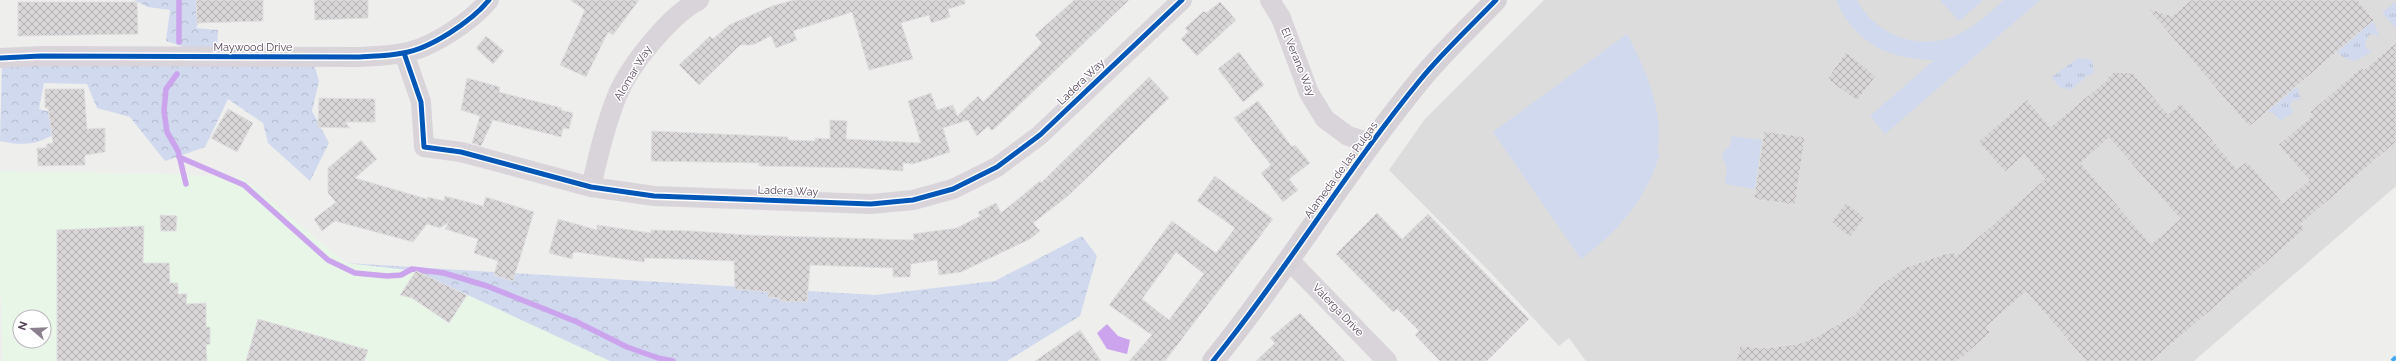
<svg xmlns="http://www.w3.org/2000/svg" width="2396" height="361" font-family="Raleway,sans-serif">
	<defs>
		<pattern id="grass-tufts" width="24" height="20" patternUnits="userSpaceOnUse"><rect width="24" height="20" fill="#d0d9ee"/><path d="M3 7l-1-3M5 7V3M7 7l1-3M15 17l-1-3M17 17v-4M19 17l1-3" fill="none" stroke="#b5bbce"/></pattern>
		<pattern id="forest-crowns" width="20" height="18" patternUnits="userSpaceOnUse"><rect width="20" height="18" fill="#d0d9ee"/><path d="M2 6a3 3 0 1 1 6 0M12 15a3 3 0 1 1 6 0" fill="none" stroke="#b5bbce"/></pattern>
		<pattern id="building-cross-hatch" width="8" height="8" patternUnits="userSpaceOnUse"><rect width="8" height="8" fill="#d9d6d8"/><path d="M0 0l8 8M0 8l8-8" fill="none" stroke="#b3afb2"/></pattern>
	</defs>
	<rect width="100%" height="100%" fill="#eeeeed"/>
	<path fill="#e8f6e8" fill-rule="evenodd" d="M0 171 168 174 243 178 346 263 416 271 610 361H3L0 279ZM20 317H44V341H20Z"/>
	<path fill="#dddcdd" d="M1544 0H2396V186L2194 361H1586L1569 338 1559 346 1493 275 1389 170 1425 119Z"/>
	<path fill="url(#grass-tufts)" d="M2396 1V28L2382 13Z
		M2373 21 2380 38 2374 34 2369 35 2365 43 2367 49 2372 51 2356 61 2346 59 2336 52Z
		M2078 58 2092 60 2094 73 2087 76 2071 90 2059 87 2052 77Z
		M2297 86 2301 100 2296 99 2291 102 2290 107 2294 112 2280 121 2275 114 2267 111Z"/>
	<path fill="url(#forest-crowns)" d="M134 0H209L196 28 218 30 217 50H194L166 41 170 10 148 7Z
		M314 64 319 81 312 111 329 143 310 181 268 143 263 123 228 99 205 147 165 161 130 117 97 108 87 84 44 83 39 109 65 116 69 125C43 142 31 148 0 141L2 66Z
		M1082 236 1097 256 1080 316 1007 361H610L416 271 346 263 875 295 995 281Z"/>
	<path fill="#d0d9ee" d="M1836 0H1857C1874 35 1921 52 1957 35 1975 27 1989 13 2004 0H2040L1885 134 1870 116 1934 60C1889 59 1855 44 1836 0Z
		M1940 0H1983L1959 21Z
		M1627 34C1646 70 1665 113 1657 154L1660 153C1647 198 1619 231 1581 259L1493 132Z
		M1732 136 1762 140 1755 189 1725 184 1727 167 1722 157 1725 150 1730 146Z"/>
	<path fill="#cba4ed" d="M1107 324 1118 336 1130 340 1127 354 1107 349 1097 333Z"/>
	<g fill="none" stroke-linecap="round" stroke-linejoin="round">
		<path stroke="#cba4ed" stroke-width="5.5" d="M179 0V42
			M177 74 166 89 164 111 167 132 178 151 186 184
			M179 157 244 185 328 260 355 273 387 276 401 275 412 269 444 273 487 286 577 322 627 347 658 358 673 361"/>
	</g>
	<path fill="url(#building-cross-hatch)" stroke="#e0dfe0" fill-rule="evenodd" d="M196 0H263V21L197 23Z
		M314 0H368V18L315 20Z
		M570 0H639L613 35 608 32 586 77 560 65 585 10Z
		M794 0H965V4L948 9 950 17 931 23 929 15 901 23 913 59 869 70 852 12 793 31 797 40 776 48 771 36 753 45H740L699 85 679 65 710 36 713 39 729 25 772 6Z
		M1074 0H1129L992 131 988 126 977 136 968 120 943 128 950 152 913 164 903 163V171L861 168 759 166V163L651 161 652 131 788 137V140L815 141V138L830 139V120L847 121 846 139 921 143 908 101 931 93 937 110 953 105 957 116 978 96 983 102 1042 43 1035 35Z
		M2191 0H2358L2374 20 2249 127 2147 8 2172 16Z
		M18 2H137L138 34 18 36Z
		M1220 2 1236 20 1197 56 1181 39 1188 32 1185 28 1204 11 1206 13Z
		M486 36 504 51 493 64 476 48Z
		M2396 42V142L2301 224 2305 229 2152 361H2086L2026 292 1986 327 1991 332 1958 361H1736L1740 346 1765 348 1797 344 1814 338 1854 315 1877 288 1904 268 1944 254 1955 252V257L2045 179 2024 155 2005 172 1978 142 2027 99 2050 127 2107 80 2106 79 2114 72 2133 73 2168 114 2181 103 2237 169 2247 161 2283 203 2309 180 2278 145 2313 115 2310 112 2362 67 2364 70ZM2109 138 2180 219 2151 244 2081 163Z
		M1239 52 1264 85 1243 102 1218 69Z
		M1846 52 1876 76 1857 101 1827 79Z
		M1149 77 1169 98 1068 196 1033 223 1040 231 1030 239 961 272 939 275 937 260 911 264 910 277H893V268L810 265 807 302 780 301V298L768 297V292L735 289 734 261 645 258 644 262 576 252 573 253 572 259 549 253 558 219 597 230V225L651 233V230L692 231 747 235 914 240 913 234 957 228 980 216 978 212 996 203 1001 213 1040 181 1041 183Z
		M467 78 500 87 499 92 562 108 561 110 573 113 569 129 563 128 561 137 493 120 481 146 472 143 480 116 461 110Z
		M45 89H84L87 129 105 128V152L85 155V165L38 166 37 148H46L47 144 53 143 48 108H45Z
		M319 98 375 99V122H345L350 128 318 127Z
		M1258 101 1292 147 1295 145 1310 163 1289 179 1298 190 1283 202 1261 173 1271 165 1234 118Z
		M228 109 253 123 237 152 211 138Z
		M1764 131 1805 137 1795 205 1754 199Z
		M361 140 377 159 355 178 427 199 428 197 444 201 445 196 483 206 486 197 534 212 513 281 494 275 498 261 474 253 478 239 445 229 449 222 440 228 427 224 413 242 335 221 322 231 314 219 336 202 328 193V168Z
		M1215 176 1273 219 1165 361H1129L1152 335 1109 305 1172 221 1216 253 1235 228 1197 201ZM1176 252 1204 274 1169 320 1142 299Z
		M1846 202 1865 218 1850 238 1831 222Z
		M1377 213 1402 239 1428 214 1529 319 1487 361H1440L1415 335 1419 331 1397 309 1393 312 1336 254Z
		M160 215 177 216 176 231H161Z
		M144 226 143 263H169L170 283H178V294H187L186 304 206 303V327H210V344L206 345 207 361H57V230Z
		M416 271 467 295 449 323 412 298 400 295Z
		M1300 313 1345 361H1256L1275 343 1270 338Z
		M258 319 368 350 364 361H246Z
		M1080 330 1101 361H1035Z"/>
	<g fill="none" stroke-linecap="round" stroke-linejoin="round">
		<path stroke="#d9d4d9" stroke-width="20" d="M1270 0 1281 18 1309 93 1325 119 1348 136 1372 143
			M404 53 421 102 424 147 461 152 591 187 654 196 871 204 913 200 953 189 997 167 1040 135 1182 0
			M0 58 41 56 360 57C374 56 389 56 403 53 430 49 472 21 489 0
			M591 187C598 157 605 126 617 96 629 66 670 15 699 0
			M1289 260 1387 361"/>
		<path stroke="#d6d1d7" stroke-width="22" d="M1213 361C1287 270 1347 169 1421 79 1444 51 1471 26 1496 0"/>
		<path stroke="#3fa9f5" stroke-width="4" stroke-dasharray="8 4" stroke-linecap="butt" d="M2392 361 2396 357"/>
		<g stroke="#fff" stroke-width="8">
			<path id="cycleway" d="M404 53 421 102 424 147 461 152 591 187 654 196 871 204 913 200 953 189 997 167 1040 135 1182 0
				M0 58 41 56 360 57C374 56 389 56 403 53 430 49 472 21 489 0
				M1213 361C1287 270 1347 169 1421 79 1444 51 1471 26 1496 0"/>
		</g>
		<use href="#cycleway" stroke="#0057b8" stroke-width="5"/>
	</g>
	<g text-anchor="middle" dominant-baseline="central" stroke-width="3" stroke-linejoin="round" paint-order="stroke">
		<g font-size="11" fill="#554459" stroke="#fff">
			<text x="253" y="47">Maywood Drive</text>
			<text transform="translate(1298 62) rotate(68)">El Verano Way</text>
			<text transform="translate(633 73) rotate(-59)">Alomar Way</text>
			<text transform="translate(1081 82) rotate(-44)">Ladera Way</text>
			<text transform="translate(1341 170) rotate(-54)">Alameda de las Pulgas</text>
			<text transform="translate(788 191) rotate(2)">Ladera Way</text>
			<text transform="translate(1338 310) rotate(46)">Valerga Drive</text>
		</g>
	</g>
	<g transform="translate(32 329) rotate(289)"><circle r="19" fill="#ffffff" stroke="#bbb4bd"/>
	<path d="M0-3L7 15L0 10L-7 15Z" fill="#8b808d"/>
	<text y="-6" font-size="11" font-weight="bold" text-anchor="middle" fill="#554459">N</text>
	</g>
</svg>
